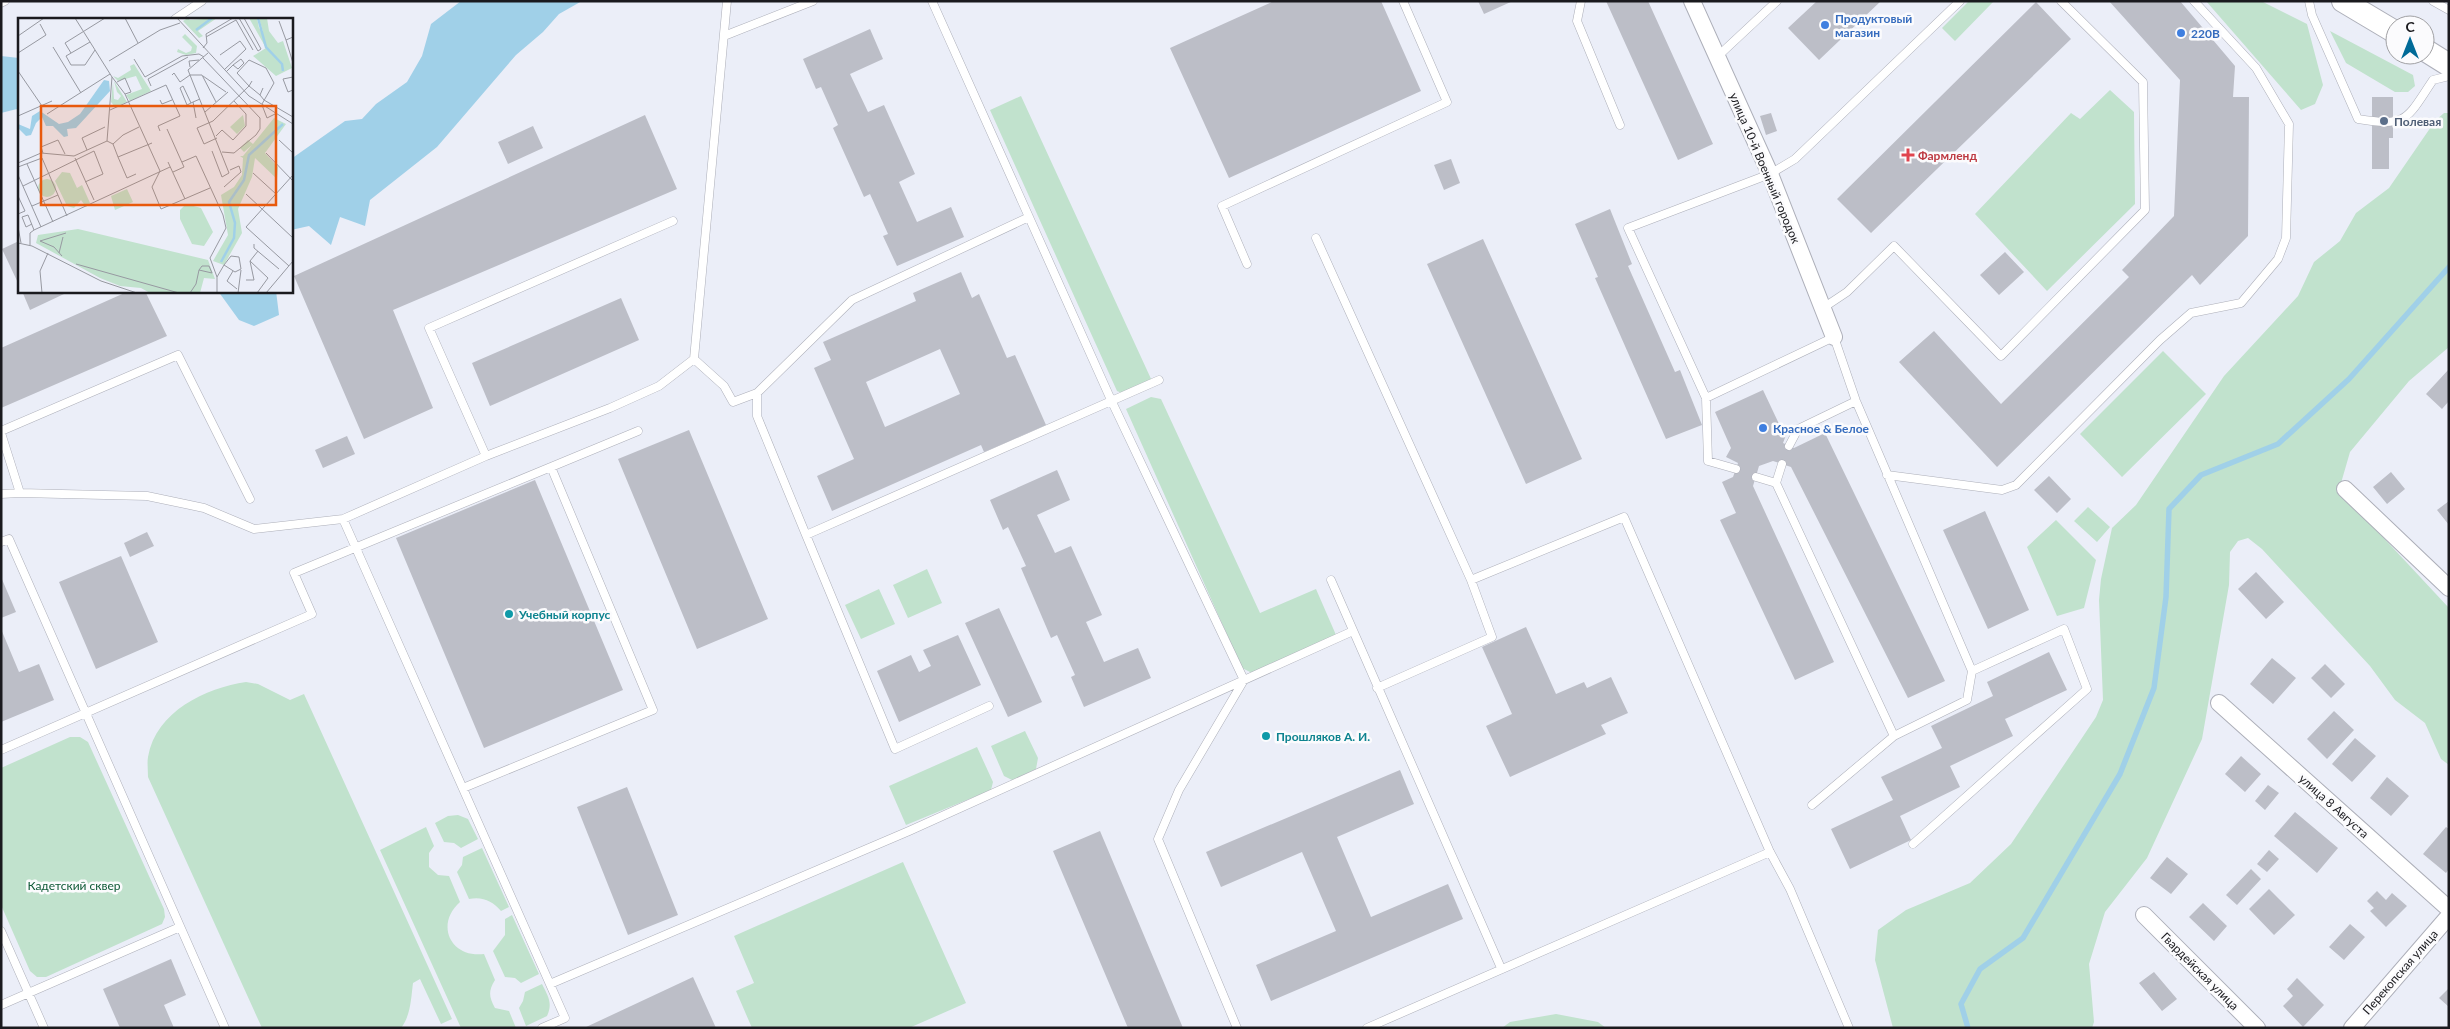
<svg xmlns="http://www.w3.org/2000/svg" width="2450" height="1029" font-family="Lato,sans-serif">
	<rect width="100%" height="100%" fill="#ebeef8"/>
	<path fill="#c1e2cd" d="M1969 1H1994L1955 41 1942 28Z
		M2206 1H2261L2307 24 2323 85 2315 104 2301 110Z
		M2330 31 2413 75 2415 86 2408 92H2395L2346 63Z
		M2110 90 2134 112 2135 204 2047 291 1975 214 2071 113 2080 119Z
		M1021 96 1152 381 1124 394 1117 391 990 110Z
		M2444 113H2449V347L2409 381 2350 452 2339 490 2449 608V765L2441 759 2425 723 2395 700 2370 666 2262 549 2248 538 2238 541 2230 552 2229 585 2202 739 2147 858 2105 912 2089 964 2094 1022 2092 1028H1893L1875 960 1878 930 1906 910 1970 883 2011 844 2096 717 2103 700 2099 600 2101 579 2112 528 2136 505 2224 376 2298 296 2314 262 2340 241 2356 213 2389 188 2435 121Z
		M2163 351 2206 394 2122 477 2080 434Z
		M1151 397 1161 399 1260 613 1316 589 1336 635 1252 673 1242 668 1126 409Z
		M2088 507 2110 527 2097 542 2074 521Z
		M2056 520 2096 560 2084 608 2057 616 2027 547Z
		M927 569 942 603 908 618 893 585Z
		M879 589 895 624 861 639 845 605Z
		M246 682 258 684 290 700 304 694 452 1019 441 1024 420 979 413 983C411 998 411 1015 401 1028H262L148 777C148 770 147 763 148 757 156 711 206 688 246 682Z
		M1025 731 1038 758 1036 769 1012 780 1004 776 991 746Z
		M70 737H80L88 742 164 909 165 917 162 924 46 977H37L30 971 1 905V768Z
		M977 747 993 782 991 790 906 825 889 786Z
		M458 815 468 819 478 839 461 848 454 843 444 842 435 823 448 816Z
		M426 827 434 846 429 853V867L438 875 449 876 460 902C435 924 450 958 484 954L495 980C488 991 489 997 495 1008L509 1011 516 1028H461L380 850Z
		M482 848 509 907 501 911C493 901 482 896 469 899L457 872 462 865 463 857Z
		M903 862 966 1003 909 1028H752L736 991 754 983 734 936Z
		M512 915 539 974 521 983 515 978 505 977 493 951 505 935V919Z
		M542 984C548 996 553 1003 547 1016L526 1026 519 1008 523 1001 525 992Z
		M1556 1014 1598 1022 1606 1028H1502L1510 1022Z"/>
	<path fill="#a0d0e8" d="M461 1H582L559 14 543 32 516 55 437 147 370 200 365 226 340 217 331 245 309 226 291 230V159L345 121 362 119 376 104 407 82 422 56 431 24Z
		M1 56 19 58V111L17 109 1 113Z
		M218 291H276L279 315 254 326 239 320Z"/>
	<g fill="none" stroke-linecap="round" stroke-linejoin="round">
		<path stroke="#a0d0e8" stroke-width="5.5" d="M1968 1028 1961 1004 1980 969 2023 938 2120 774 2154 688 2166 597 2169 509 2201 475 2278 444 2349 379 2449 267"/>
	</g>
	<path fill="#bcbec7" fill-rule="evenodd" d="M1274 1H1381L1421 91 1229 178 1170 48Z
		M1478 1H1513L1484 14Z
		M1606 1H1648L1713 144 1678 160Z
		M1817 1H1881L1819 60 1788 28Z
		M2109 1H2180L2235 66 2233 97H2249L2248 236 2200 285 2192 275 1997 467 1899 362 1934 331 2001 404 2129 277 2122 270 2174 216 2180 80Z
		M2036 2 2071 39 1871 233 1837 199Z
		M870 29 883 59 850 74 868 112 884 105 915 174 899 182 917 222 951 207 964 237 897 266 883 236 888 234 870 194 864 197 833 128 838 125 821 87 816 89 803 59Z
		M2372 97H2393V138H2389V169H2372Z
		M1771 113 1777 131 1766 135 1760 116Z
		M645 115 677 189 393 310 433 408 364 439 294 276Z
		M533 126 543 148 508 164 498 142Z
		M1451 159 1460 183 1444 190 1434 165Z
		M1610 209 1632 264 1628 266 1675 372 1680 370 1702 425 1666 439 1595 278 1598 277 1575 224Z
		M1483 239 1582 459 1526 484 1427 264Z
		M19 241V285L2 249Z
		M2005 252 2024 272 1999 295 1980 275Z
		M961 272 972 298 979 294 1007 358 1015 355 1046 425 984 452 981 445 832 511 817 476 854 459 814 368 831 360 823 342 916 301 913 293ZM940 349 960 394 885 427 866 382Z
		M22 291H63L64 294 30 310Z
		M129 291H145L167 336 1 408V348Z
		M621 298 639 340 490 406 472 363Z
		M2449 369V401L2442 409 2426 394Z
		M1763 390 1780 426 1788 430 1783 443 1794 448 1825 433 1945 681 1908 698 1791 467 1773 461 1759 466 1753 486 1834 662 1795 680 1720 520 1736 513 1722 482 1733 477 1738 463 1726 457 1731 448 1715 412Z
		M689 430 768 619 697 649 618 459Z
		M347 436 355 454 323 468 315 450Z
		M1057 470 1070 500 1037 515 1055 553 1071 546 1102 615 1086 622 1104 662 1138 648 1151 678 1084 707 1071 677 1075 675 1057 635 1051 638 1021 568 1026 566 1008 527 1003 530 990 500Z
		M2391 472 2405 489 2387 504 2373 487Z
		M2049 476 2071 499 2057 513 2034 490Z
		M535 480 623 690 484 748 396 538Z
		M2449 501V525L2437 510Z
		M1985 511 2029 610 1988 629 1943 530Z
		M147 532 154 546 130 557 124 543Z
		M121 556 158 642 96 669 59 582Z
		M2256 572 2284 602 2266 619 2238 589Z
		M1 577 16 612 1 618Z
		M999 608 1042 702 1008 717 965 623Z
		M1526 627 1556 694 1584 682 1587 688 1611 677 1628 713 1601 725 1606 734 1510 777 1486 726 1512 714 1482 647Z
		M1 629 19 672 39 664 54 700 1 722Z
		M958 635 981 685 899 722 877 671 911 655 919 672 931 666 923 650Z
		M2049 652 2067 690 2005 719 2013 736 1950 766 1960 787 1900 816 1911 840 1850 869 1831 829 1893 800 1881 777 1942 748 1931 726 1993 696 1987 682Z
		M2272 658 2296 678 2273 704 2250 684Z
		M2325 664 2345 684 2331 698 2311 678Z
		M2334 711 2354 730 2327 759 2307 739Z
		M2355 738 2376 756 2352 782 2332 764Z
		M2241 756 2261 774 2245 792 2225 774Z
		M1400 770 1414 804 1337 837 1371 917 1448 884 1463 919 1271 1001 1256 965 1336 931 1302 852 1221 887 1206 852Z
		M2387 777 2409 796 2391 816 2370 798Z
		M2268 785 2279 793 2265 810 2255 801Z
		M627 787 678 915 628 935 577 807Z
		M2295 812 2338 848 2317 873 2274 836Z
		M2446 827 2449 829V869L2446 873 2423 854Z
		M1100 831 1183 1028H1128L1053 851Z
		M2269 850 2279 859 2267 872 2257 864Z
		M2167 857 2188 874 2171 894 2150 878Z
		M2251 869 2261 879 2237 905 2226 895Z
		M2269 889 2295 915 2274 935 2249 909Z
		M2377 891 2386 900 2392 893 2407 906 2386 927 2370 911 2374 908 2367 901Z
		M2203 903 2227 926 2214 941 2189 917Z
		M2350 924 2365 937 2344 960 2329 947Z
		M171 959 186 995 164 1005 174 1028H120L103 989Z
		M2154 972 2177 999 2162 1011 2139 983Z
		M693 977 716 1028H584Z
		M2297 978 2324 1005 2303 1027 2283 1006 2293 996 2287 989Z
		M2449 988V1007L2439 998Z"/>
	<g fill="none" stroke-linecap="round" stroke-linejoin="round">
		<g stroke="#adafb9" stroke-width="9">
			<path id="lane" d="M932 1 1112 402 1244 680 1179 790 1158 839 1237 1028
				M1581 1 1577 21 1620 125
				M2309 1 2312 15 2358 119C2408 127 2406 120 2433 80L2449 76
				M2433 1 2449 10
				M1 3 5 1
				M175 19 202 1
				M724 36 813 1
				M1717 57 1777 1
				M1316 238 1471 580 1492 637 1377 688
				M1247 264 1222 206 1447 102 1403 1
				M1823 308 1847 292 1894 246 2001 356 2145 210 2143 82 2061 1
				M694 359 724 386 733 402 757 393 852 300 1029 217
				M757 393V416L806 535 1159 380
				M1706 398 1708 461 1736 469
				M1 431 178 355 250 499
				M1 433 20 493
				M1789 446 1798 429 1856 401
				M486 456 429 328 673 221
				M1782 464 1776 483 1894 736 1967 700 1972 671 1856 401 1834 337 1706 398 1628 228 1770 174 1795 159 1960 1
				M551 467 638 431
				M1887 475 2002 490 2016 485 2160 340 2191 313 2241 303 2278 259 2286 238 2289 124 2256 68 2194 1
				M1756 477 1776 483
				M1 494 20 493 147 496 204 508 254 529 343 519 486 456 610 408 659 386 694 359 727 1
				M343 519 565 1018 542 1028
				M806 535 895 749 989 706
				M1 542 9 539 225 1028
				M1331 580 1501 968
				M1471 580 1624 517 1770 852 1790 889 1849 1028
				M1 750 312 614 294 573 551 467 653 710 463 788
				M1812 805 1894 736
				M1913 844 2087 689 2064 629 1972 671
				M1 931 44 1028
				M550 984 909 831 1353 631
				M1 1005 180 927
				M1367 1028 1770 852"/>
		</g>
		<g stroke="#adafb9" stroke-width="18">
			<path id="street" d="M1692 1 1770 174 1834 337
				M2345 489 2449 588
				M2219 703 2449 909
				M2144 915 2257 1028
				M2352 1028 2449 916"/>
		</g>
		<g stroke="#adafb9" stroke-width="24">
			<path id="secondary" d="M2343 1 2395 32
				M2425 50 2449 65"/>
		</g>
		<use href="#lane" stroke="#fff" stroke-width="8"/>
		<use href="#street" stroke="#fff" stroke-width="16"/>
		<use href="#secondary" stroke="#fff" stroke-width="22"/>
	</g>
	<g fill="#3f7fe0" stroke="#fbfbfd" stroke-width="2">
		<circle cx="1825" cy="25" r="5"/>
		<circle cx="2181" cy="33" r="5"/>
		<circle cx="1763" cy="428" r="5"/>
	</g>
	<circle fill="#5c6f8a" stroke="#fbfbfd" stroke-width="2" cx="2384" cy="121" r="5"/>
	<path fill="#e0444e" stroke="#fbfbfd" stroke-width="2" d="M1905.5 147.5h5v5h5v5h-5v5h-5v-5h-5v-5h5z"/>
	<g fill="#0f9aa8" stroke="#fbfbfd" stroke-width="2">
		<circle cx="509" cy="614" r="5"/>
		<circle cx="1266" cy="736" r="5"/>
	</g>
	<g text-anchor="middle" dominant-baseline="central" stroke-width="5" stroke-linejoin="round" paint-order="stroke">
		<g font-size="12" font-weight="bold" fill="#366cbe" stroke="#fbfbfd" text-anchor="start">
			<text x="1835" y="18">Продуктовый<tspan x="1835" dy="14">магазин</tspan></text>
			<text x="2191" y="33">220В</text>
			<text x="1773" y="428">Красное &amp; Белое</text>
		</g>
		<g font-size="12" font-weight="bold" fill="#4e5e75" stroke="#fbfbfd" text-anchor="start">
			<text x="2394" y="121">Полевая</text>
		</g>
		<g font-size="12" font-weight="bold" fill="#be3a42" stroke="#fbfbfd" text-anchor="start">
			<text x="1918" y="155">Фармленд</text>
		</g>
		<g font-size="12" fill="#1a1a1e" stroke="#fbfbfd">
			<text transform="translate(1765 168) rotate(67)">улица 10-й Военный городок</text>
			<text transform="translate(2334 806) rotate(42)">улица 8 Августа</text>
			<text transform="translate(2200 971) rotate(45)">Гвардейская улица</text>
			<text transform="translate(2400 972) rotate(-49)">Перекопская улица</text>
		</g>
		<g font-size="12" font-weight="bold" fill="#0d838f" stroke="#fbfbfd" text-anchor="start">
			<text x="519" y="614">Учебный корпус</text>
			<text x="1276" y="736">Прошляков А. И.</text>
		</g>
		<g font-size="12" fill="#0d5835" stroke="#fbfbfd">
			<text x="74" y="885">Кадетский сквер</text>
		</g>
	</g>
	<g transform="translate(18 18)">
		<rect width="275" height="275" fill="#ebeef8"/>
		<path d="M170 0 172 2 199 0 180 13 185 18 181 20 165 3ZM231 0H239L241 10 245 14 241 0H249L251 13 260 25 265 23 274 50 258 58 235 38 248 30ZM167 16 179 28 178 35 168 37 159 34 160 31 168 35 173 33 174 29 164 19ZM116 46 133 73 112 83 108 77 124 71 118 58 100 63 95 58 100 60 113 52 112 48ZM96 63 109 84 97 89 93 84 95 64 96 81 100 82 103 78 99 74ZM225 97 227 108 219 116 212 109ZM256 100 268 106 247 135 260 149 259 161 237 140 234 159 220 191 224 215 206 247 195 243 210 217 203 177 216 169 224 157 225 140 222 138H225L234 127 226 134 222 130 230 122 235 126ZM44 154 52 155 59 170 64 167 72 185 68 189 63 182 56 190 49 188 37 163ZM20 170a9 9 0 1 1 18 0a9 9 0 1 1-18 0ZM109 171 115 184 97 192 93 178ZM168 186 183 190 195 214 186 228 174 226 162 201V192ZM60 211 190 242 197 261 186 260 182 275H132L123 270 102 268 82 260 18 225 20 217Z" fill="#c1e2cd"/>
		<path d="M86 62 91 63 92 73 58 110 49 111 50 118 46 119 35 108H28L24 99 18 105 13 117 8 118 0 110V106L12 111 14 98 22 93 41 106 50 104 62 96Z" fill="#a0d0e8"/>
		<path fill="none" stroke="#a0d0e8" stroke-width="2.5" d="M240 0 248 29 264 46 265 53M178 12 194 0M203 244 216 220 217 205 211 184 226 162 231 137 265 106"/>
		<path fill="none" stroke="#9799a1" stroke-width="1" d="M107 0 120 25M159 0 231 78 275 106M221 0 240 33 243 31 226 0M261 3 268 22 275 19M0 18 26 0M188 19 218 2 235 32M268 22 275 45M72 24 48 38 53 47H67L77 32M35 29 63 75M185 30 189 25 188 16 215 0M0 35 28 17 22 6M53 35 47 25 87 0M190 35 170 52 211 155 204 159 194 133M202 37 222 23 228 31 206 52M185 40 242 100V111L238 117 216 135 204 134M116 41 127 59 164 38 181 36 186 39M91 43 142 12 162 5M172 49 171 43 181 42M0 53 24 88M208 54 215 47 223 41 226 45 220 51 215 47M154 57 156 55 162 64 172 57H184L198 84M185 58 208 74M94 59 107 76 142 153 134 169 143 191 192 170M275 59 265 61 270 74 275 72M234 63 231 68 219 55 231 42 248 50 256 65 244 86M99 64 107 60 113 74 107 76M133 68 130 61 170 39M245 70 242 77 246 82 275 99M142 82 144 86 154 82M175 84 178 100M173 85 165 68 162 70 169 87 175 84 182 81M244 87 249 100 259 95M92 92 148 67 162 98 140 108 142 113M187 94 210 74M29 96 92 56M0 98 34 83M149 111 166 149 155 154M198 118 204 112 215 122 228 108V96L216 83M199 120 186 126 179 110 195 103 231 68 242 77M261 122 275 135M89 123 95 126 105 117 121 109M95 126 100 139 134 125M69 132 64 120 87 109M25 135 23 129 40 122 47 136M248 135 275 163M100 139 109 160 118 156M57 140 76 182M150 144 167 181M164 144 178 138 205 197 208 210 192 240 199 259M0 145 23 135 56 138 89 123 94 59 57 0M9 146 35 204M0 149 24 140 49 198M235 155 258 176M0 157 23 209M5 168 76 133 85 156 67 164M206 169 223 154 221 148 212 152M228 176 275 220M0 178 7 193 0 196M14 188 40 177M14 206 8 209 4 199 10 197 16 212M0 209 3 225M0 225 14 228 83 263 119 275M236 226V230L261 251M12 227V215L16 212 152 149M41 235 45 219M44 238 36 229 22 223 48 215M232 243 250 260 239 275M58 246 161 275M271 248 228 209 275 157M215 253 209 263 219 271M228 262H236L232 243 240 233M24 275 22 253 30 235M172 275 178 266 181 252 184 248H191L194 255 181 252M199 275V259L206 247 217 254 223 251 221 239 213 238 206 247M220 275 223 252M248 275 275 243"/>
		<path fill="#e8590c" fill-opacity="0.15" stroke="#e8590c" stroke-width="2.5" d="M23 88H258V187H23Z"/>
		<rect width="275" height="275" fill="none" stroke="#1a1a1e" stroke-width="2.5"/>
	</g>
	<rect width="2450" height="1029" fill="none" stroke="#1a1a1e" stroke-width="5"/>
	<g transform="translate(2410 40)"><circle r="24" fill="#fbfbfd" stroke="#a1a1a4"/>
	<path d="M0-4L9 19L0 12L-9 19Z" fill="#016b98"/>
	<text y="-8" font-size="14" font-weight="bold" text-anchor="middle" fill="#1a1a1e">С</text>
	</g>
</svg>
